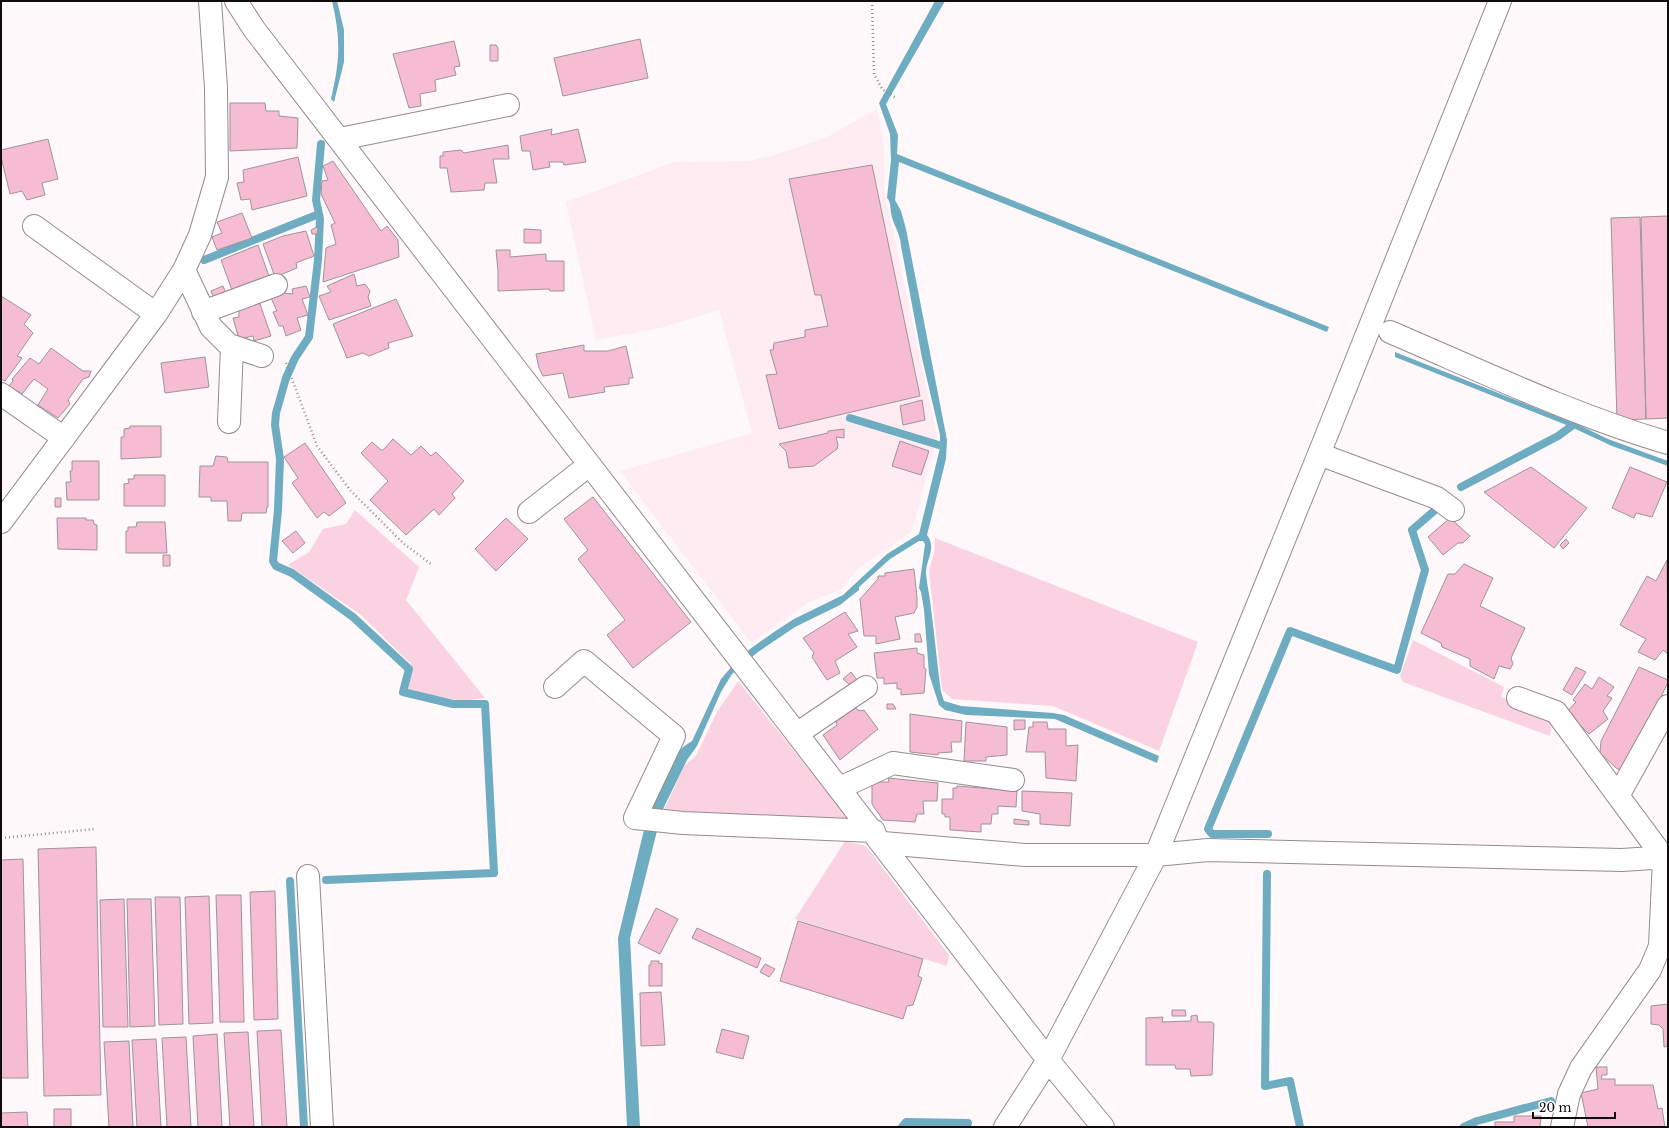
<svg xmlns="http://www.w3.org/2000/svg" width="1669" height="1128" font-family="'Libre Baskerville',serif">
	<rect width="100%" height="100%" fill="#fef8fa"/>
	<path fill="#ffecf3" d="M877 109 884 145V189L937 436 912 531 858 569 841 590 809 602 751 643 620 471 752 433 719 310 660 328 596 340 566 202 674 162 749 161 774 155 827 137Z"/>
	<path fill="#fbd2e1" d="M355 510 419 567 406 600 485 698 460 701 408 690 412 671 411 664 361 615 288 565 309 552 323 529 346 524Z
		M935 538 1198 642 1159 751 1053 706 952 699 942 690 929 570 934 553Z
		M1413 640 1504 687 1501 697 1552 716 1550 736 1403 682 1400 676Z
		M738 681 852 823 664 810 684 766 696 756 717 712Z
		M845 841 866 846 949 955 947 966 795 919Z"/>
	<path fill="#6eacc2" d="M332 1H337L344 30V62L334 102 331 99C340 60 341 41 332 1Z
		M935 1H945L886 104 898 135 897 154 1329 327 1327 332 899 162 895 200 901 211 906 229 947 440 946 459 927 535C937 548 926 559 926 573 927 586 930 597 931 609 935 637 937 665 941 692L944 701 961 706 1053 713 1064 715 1159 756 1157 763 1055 719 966 715 945 710 939 705 929 674 924 610 921 592 919 588 925 544 923 541H919L890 559 859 587V590L840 605 795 627 758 652 732 674 721 692 697 746 687 760 662 811 630 938 640 1127H627L618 938 649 809 674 757 683 747 692 741 721 679 733 665 750 649 774 632 794 619 843 595 887 554 919 534 940 448V435L922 358 901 246C900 232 893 225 891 213 890 207 891 202 887 198L891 160 890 134 879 103Z
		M1395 352 1579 425 1608 439 1668 461V466L1612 446 1569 426 1395 357Z"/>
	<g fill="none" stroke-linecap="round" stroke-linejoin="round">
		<path stroke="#6eacc2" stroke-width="8" d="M321 144 316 200 320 219 318 260 309 337 295 358 286 378 276 413 275 425 280 459 278 510 273 561 276 566 292 573 353 617 409 669 403 692 453 704H485L494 873 326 880
			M204 260 319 214
			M850 418 942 446
			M1461 487 1558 436 1573 425
			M1268 834H1212L1208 829 1290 631 1397 670 1425 570 1412 530 1434 511
			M1267 874 1265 1086 1290 1081 1300 1127
			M290 881 304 1127
			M902 1127 906 1122 968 1123
			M1464 1127 1477 1121 1551 1101"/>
	</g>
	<path fill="#f6bcd3" stroke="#9e9498" d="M640 39 648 78 563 96 554 58Z
		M454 41 460 66 454 67 456 75 435 80 436 91 420 94 421 106 409 108 393 54Z
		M490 45H496L498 48V61H490Z
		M230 103H265L266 111H279V116L298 118 297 148 230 151Z
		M552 129 551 135 578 129 586 162 564 165 563 162H549L550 167 533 170 530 151H522L520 136Z
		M48 139 58 179 42 183 45 195 27 200 22 191 10 194 1 157V150Z
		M508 145 509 159H493L497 183H485L484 190 451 192 447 168H440V156H443V152L461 150 464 153Z
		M298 157 307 196 252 210 250 199 241 200 237 183 244 182 243 170Z
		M333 161 381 231 387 226 398 240 399 257 323 282 326 248 336 244 331 225 335 223 321 194 322 181 328 180 323 166Z
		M872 165 920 396 779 429 766 375 777 374 770 350H773L774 343 805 337V330L828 326 821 295H815L789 179Z
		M242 213 252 238 217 250 212 237 222 233 217 222Z
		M1668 216V418L1646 419 1641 217Z
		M1640 217 1646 419 1617 420 1611 218Z
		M317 227 318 228 317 234H312L311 230Z
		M524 229 541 230V243H524Z
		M306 231 314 256 296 263 297 268 275 277 263 244 283 236Z
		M258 245 270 279 233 293 221 260Z
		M496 250H510V257L546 254V261H564V291H550L549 289 498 291V271Z
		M354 274 357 286 365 284 370 291 368 297 371 306 329 320 319 296 331 292 327 286Z
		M223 286 227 296 215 301 211 291Z
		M306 286 310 297 302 299 308 315 297 318 301 330 286 336 283 326H279L273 312 277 311 271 298 283 293 293 294 292 289Z
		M1 296 31 315 24 324 33 333 17 356 22 358 5 381 1 379Z
		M396 299 413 336 388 343 389 348 369 356 363 353 347 358 333 324Z
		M259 301 271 336 254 341 253 336 239 339 233 318 239 317V308Z
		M584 345V351H608L626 346 633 378H629V384L604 387 605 392 569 398 563 373 543 376 539 368 536 354Z
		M51 348 83 371H91L89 377 83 379 68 400 70 404 58 418 38 405 48 389 34 379 22 394 9 386 13 381 12 379 30 358 39 364Z
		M205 357 209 387 165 393 161 363Z
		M922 400 925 420 903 425 900 406Z
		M130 426H161V457L121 459V437H124V429L130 428Z
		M844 429V438L836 437 838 445 837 449 814 466 789 468 786 451 779 444 828 433V431Z
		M393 439 411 455 421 446 431 456 436 452 464 481 452 494 455 498 439 515 434 509 406 535 370 500 388 481 361 453 372 442 381 450H383Z
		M900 441 929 451 921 475 892 466Z
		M305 443 346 503 329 516 324 512 317 518 292 483 298 478 284 457Z
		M216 456 227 457 228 462H268V507H267L266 513H242L241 521H228L227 501H211V497H199L200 466H213Z
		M72 461H99V500H67L66 482H71L70 471H72Z
		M1531 467 1587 508 1554 548 1484 492Z
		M1630 467 1667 482 1652 517 1636 513 1634 518 1612 508Z
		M134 475H165V506H124V484L129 483 128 479H134Z
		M593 497 691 622 633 668 607 635 625 620 578 559 588 550 564 519Z
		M55 498H61V507H55Z
		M57 518H86V520H93L94 524 97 525V550L58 549Z
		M506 518 528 539 496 571 475 549Z
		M1450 518 1470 536 1463 543H1458L1443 555 1428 537Z
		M137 522H165L167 553H126V531H128V527H136Z
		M296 531 305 543 293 553 282 541Z
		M1566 539 1569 543 1563 549 1560 545Z
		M163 555H170V566H163Z
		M1667 560 1668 654 1663 650 1655 660 1638 652 1646 639 1620 625 1647 576 1656 581Z
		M1464 564 1493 578 1480 606 1525 628 1511 658 1513 664 1510 669 1499 666 1494 679 1470 666V659L1442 647 1441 643 1421 633 1448 574H1455Z
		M914 569 917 597V607L914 613 895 617 900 639 876 644V636H864L860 599 878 579V576H885V573Z
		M845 612 858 631 848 634 857 647 835 661 840 673 827 680 812 657 814 653 803 638Z
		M915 634H920L922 642H915Z
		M917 648V653L924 655V668L926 669 924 693 901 695V689H897V683L884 684V678H877L874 653Z
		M1576 667 1586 672 1572 695 1563 690Z
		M1639 667 1668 680V682L1626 773 1616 768 1600 753 1601 741Z
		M851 672 857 680 851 686 843 679Z
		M1599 677 1614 687 1607 696 1612 698 1603 711 1608 719 1589 734 1567 712 1576 702 1573 700 1585 684 1592 689Z
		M887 704H893L896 709H887Z
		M855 708 860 711 864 710 878 729 840 760 823 735 837 725 836 721Z
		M910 714 962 721 961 742H951L952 752 938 753V755L910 752Z
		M1014 720H1025V729L1014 730Z
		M966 722 1007 727V755L986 757V761H964Z
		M1033 722H1047L1048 729H1066V746L1078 745 1076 781 1046 778 1045 752H1026L1029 727H1033Z
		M888 778 938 783 937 801H923L924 814H917L915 822 883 820 872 804V782H889Z
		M957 786 1017 791 1016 807 998 806V814H992L991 824H981V832L950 830V817H945V814H942V799H953V788H957Z
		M1022 791 1072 793 1070 826 1040 824V814L1022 811Z
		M1014 819 1029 821V825L1014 824Z
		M96 847 101 1095 44 1096 38 849Z
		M23 859 28 1078H1V860Z
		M275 891 278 1019 254 1020 250 892Z
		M216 895H241L244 1022H220Z
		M209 896 213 1023 189 1024 185 897Z
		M155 897H180L183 1024 159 1025Z
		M124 899 128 1027H103L100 900Z
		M127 899H151L155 1026 130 1027Z
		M656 908 678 919 660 954 638 943Z
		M798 921 923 959 918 976 922 978 913 1005 907 1006 903 1019 780 981Z
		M697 928 761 958 757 968 692 938Z
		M651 961H659V964L662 963V986H649V965H651Z
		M765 964 775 969 769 977 760 972Z
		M661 992 665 1045 641 1046 640 993Z
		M1668 1004V1046L1664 1047 1663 1029 1659 1025 1651 1024V1006Z
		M1172 1010H1185L1186 1016H1172Z
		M1197 1015 1198 1022H1212L1214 1024 1212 1075 1191 1076 1190 1069H1176L1175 1065H1146V1018L1163 1017 1162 1022 1191 1021V1016Z
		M722 1029 749 1036 743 1059 716 1052Z
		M281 1030 287 1127H262L257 1031Z
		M248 1032 254 1127H230L224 1033Z
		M217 1034 222 1127H198L193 1036Z
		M186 1037 191 1127H167L162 1038Z
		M156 1039 161 1127H137L132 1040Z
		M129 1041 133 1127H109L104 1042Z
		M1596 1067H1607V1075H1602L1601 1079H1615V1085H1653L1658 1109 1662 1108 1665 1127H1588L1581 1093 1598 1089Z
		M54 1109H71V1127H54Z
		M27 1112 28 1127H1V1113Z
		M1514 1116H1541L1540 1127H1495V1122H1514Z"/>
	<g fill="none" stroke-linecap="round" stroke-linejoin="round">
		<g stroke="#948b8e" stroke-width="24">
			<path id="minor" d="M236 1 254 29 1048 1060 1103 1127
				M340 139 508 105
				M34 226 156 314
				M184 270 211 327 229 345 262 356
				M203 312 276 285
				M1390 332C1481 371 1573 415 1668 443
				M1 394 64 438
				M229 422 232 346
				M1319 454 1437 498 1453 510
				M529 512 589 465
				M1 522 156 314 184 270 200 235 217 177 216 88 210 1
				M555 687 584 661 674 736 635 818 683 823 874 831
				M1518 698 1556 712 1664 858 1660 946 1650 970 1581 1068 1569 1094 1562 1127
				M798 733 866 687
				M840 788 893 763 1013 780
				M1618 796 1668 706
				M883 843 1025 855H1156L1208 850 1622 860 1668 857
				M308 876 322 1127
				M1005 1127 1048 1060 1156 855 1319 454 1500 1"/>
		</g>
		<path stroke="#918c8e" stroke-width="2.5" stroke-dasharray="1 3" stroke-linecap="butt" d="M872 1 874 74 882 89 896 98
			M286 363 317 446 350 490 403 543 432 565
			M1 838 96 829"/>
		<use href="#minor" stroke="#fff" stroke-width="22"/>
	</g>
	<rect width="1669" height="1128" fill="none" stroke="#0f0c0d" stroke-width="4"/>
	<path d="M1533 1112v6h82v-6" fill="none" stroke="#0f0c0d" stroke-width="2"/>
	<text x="1539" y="1112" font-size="12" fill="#0f0c0d" stroke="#ffffff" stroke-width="3" paint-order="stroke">20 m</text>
</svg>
